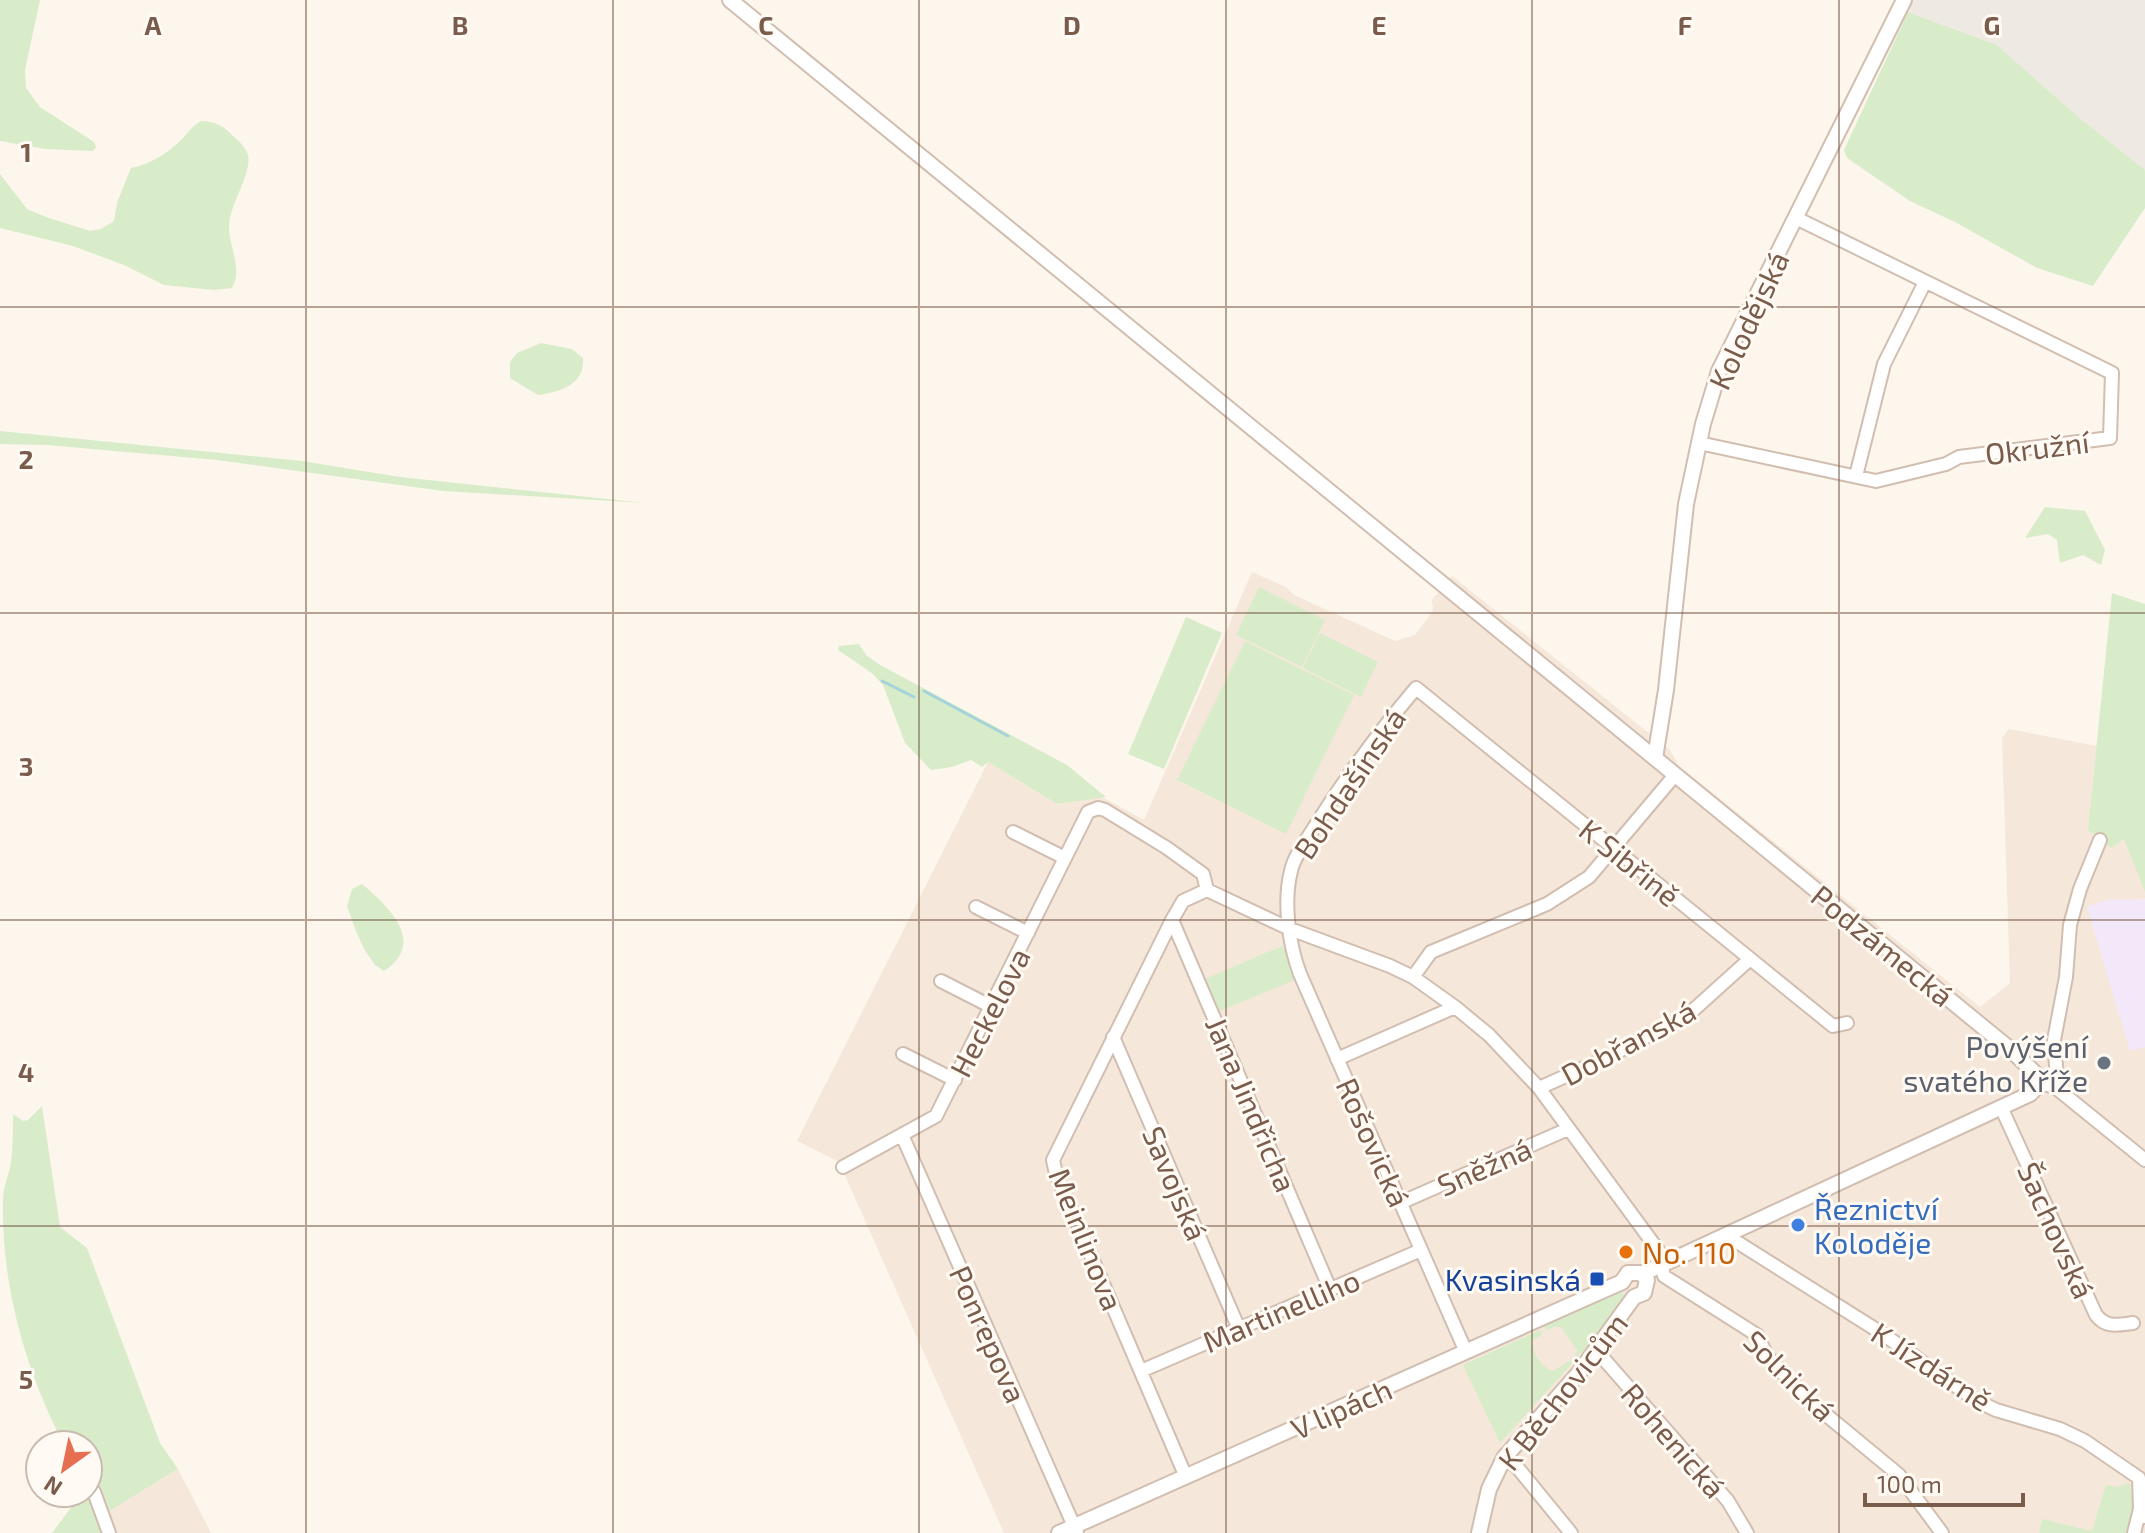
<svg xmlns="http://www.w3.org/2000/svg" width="2145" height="1533" font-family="'Exo 2',sans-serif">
	<rect width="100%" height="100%" fill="#fdf6ec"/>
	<path fill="#f5e8da" d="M1252 572 1286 587 1294 595 1395 641 1415 635 1433 611 1432 600 1452 576 1670 750 1679 766 1980 1007 2010 983 2002 738 2009 729 2097 746 2088 830 2145 823V1533H1004L839 1162 797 1141 988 762 1057 804 1102 797 1144 820Z
		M178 1469 211 1533H110L106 1513Z"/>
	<path fill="#efe9e4" d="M1912 0H2145V170L2076 115 1997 45 1908 12Z"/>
	<path fill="#f3e8fa" d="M2145 899V1047L2130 1051 2087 907 2106 900Z"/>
	<path fill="#d8ecc9" d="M0 0H40L25 70 26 88 40 107 94 142 96 147 93 151 45 149 0 141Z
		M1908 12 1997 45 2076 115 2145 170V208L2093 286 2037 268 1955 222 1910 201 1847 158 1844 150Z
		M201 121C214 121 224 126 233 136 239 141 246 148 248 155 252 174 229 205 229 227 229 247 243 269 232 288L214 290 164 285 124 265 73 246 0 228V174L27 209 46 217 90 231 101 229 114 221 117 203 131 168C151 164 168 153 182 139 189 132 192 126 201 121Z
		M541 343 572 349 583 358C585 385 559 392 538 395L510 378V362L517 353Z
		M0 431 302 461 400 477 645 503 443 491 217 460 47 445 0 444Z
		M2045 507 2085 511 2105 550 2101 565 2083 555 2060 563 2057 540 2048 534 2025 538Z
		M1259 587 1325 620 1302 667 1236 635Z
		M2112 593 2145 604V892L2124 839 2111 848 2088 830Z
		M1186 617 1222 633 1164 769 1128 754Z
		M1320 633 1378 662 1361 697 1303 668Z
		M1245 641 1354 695 1286 834 1177 780Z
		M859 644 866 655 880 665 1067 765 1106 797 1057 804 988 762 982 767 971 760 952 767 931 770 905 743 883 685 873 674 838 650 839 646Z
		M362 884C389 907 427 942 384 971L375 965 364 949 356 931 347 906 352 889Z
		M1282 946 1299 978 1218 1012 1205 979Z
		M42 1106 60 1227 87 1248 160 1443 178 1469 106 1513 110 1533H52L82 1493H88V1445H64C25 1369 1 1285 3 1199 3 1187 9 1175 11 1163 13 1147 13 1131 13 1114L23 1121 28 1120Z
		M1622 1292 1626 1298 1583 1356 1579 1352V1356L1500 1443 1463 1365 1540 1330 1543 1334 1532 1341C1531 1352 1543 1369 1553 1371L1574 1358 1577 1350 1561 1327H1553L1547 1331 1543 1326Z
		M2129 1483 2134 1503 2129 1533H2039L2042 1519 2092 1531 2106 1485 2117 1487Z"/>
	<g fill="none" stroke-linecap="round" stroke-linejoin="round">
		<path stroke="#a5d3da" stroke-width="3" d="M882 681 914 697
			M924 691 1008 736"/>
		<g stroke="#d1beb0" stroke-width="16">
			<path id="minor" d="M1699 443 1876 481 1946 464 1959 457 2110 438 2112 373 1796 218
				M1856 476 1884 364 1925 282
				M1013 832 1065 858
				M1207 890 1290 929 1390 966 1413 977 1455 1007 1489 1035 1539 1088 1658 1250 1664 1276 1757 1335 1767 1356 1807 1399 1899 1475 1942 1533
				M976 907 1028 933
				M1172 920 1330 1289
				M1413 977 1431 952 1547 904 1589 877 1675 775
				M941 981 992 1007
				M1113 1037 1239 1329
				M903 1054 955 1080
				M1337 1059 1455 1007
				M2038 1083 2055 1087 2145 1160
				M2055 1087 2057 1079 2054 1040 2066 977 2070 925 2080 889 2100 840
				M1539 1088 1606 1058 1689 1014 1750 959
				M2001 1107 2096 1315C2106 1328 2117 1325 2133 1323
				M902 1135 1077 1533
				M843 1167 936 1116 1088 812 1098 808 1105 810 1167 848 1203 874 1207 890
				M1400 1203 1568 1129
				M1726 1235 1883 1334 1977 1401 1996 1410 2060 1429 2085 1441 2139 1478
				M1596 1350 1728 1501 1747 1533
				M1466 1352 1300 974C1289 945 1283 902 1291 871 1294 856 1306 841 1314 828 1345 778 1378 733 1416 688L1833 1026 1847 1023
				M1141 1371 1421 1250
				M1504 1458 1517 1467 1571 1533
				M1186 1477 1056 1174 1053 1160 1172 920 1183 901 1207 890
				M2139 1478 2140 1509 2145 1517
				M94 1492 109 1533
				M2134 1533 2140 1509"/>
		</g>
		<g stroke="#d1beb0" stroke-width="18">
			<path id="tertiary" d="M730 0 2011 1050 2038 1076V1086L2030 1094 1642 1274
				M1655 758 1666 690 1686 504 1703 424 1719 371 1904 0
				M1059 1533 1622 1282 1628 1273H1641L1647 1280 1644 1293 1634 1297 1578 1374 1504 1458 1489 1489 1479 1533"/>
		</g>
		<use href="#minor" stroke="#fff" stroke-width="12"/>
		<use href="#tertiary" stroke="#fff" stroke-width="14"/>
	</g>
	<path fill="none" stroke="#7a5c4d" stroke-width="2" stroke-opacity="0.55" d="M306 0V1533M613 0V1533M919 0V1533M1226 0V1533M1532 0V1533M1839 0V1533M0 307H2145M0 613H2145M0 920H2145M0 1226H2145"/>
	<circle fill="#6b7280" stroke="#fffaf3" stroke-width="3" cx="2104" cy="1063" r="8"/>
	<circle fill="#3f7fe0" stroke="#fffaf3" stroke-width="3" cx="1798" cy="1225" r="8"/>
	<circle fill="#e8710a" stroke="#fffaf3" stroke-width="3" cx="1626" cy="1252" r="8"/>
	<rect fill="#1a4fb4" stroke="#fffaf3" stroke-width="3" x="1589" y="1271" width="16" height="16" rx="4"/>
	<g text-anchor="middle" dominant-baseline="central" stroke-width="6" stroke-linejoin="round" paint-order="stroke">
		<g font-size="30" fill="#7a5c4d" stroke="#fffaf3">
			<text transform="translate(1748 320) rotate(-65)">Kolodějská</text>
			<text transform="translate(2037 447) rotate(-7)">Okružní</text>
			<text transform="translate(1349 783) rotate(-56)">Bohdašínská</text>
			<text transform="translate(1630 862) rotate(39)">K Sibřině</text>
			<text transform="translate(1883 945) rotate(39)">Podzámecká</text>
			<text transform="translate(989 1012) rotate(-63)">Heckelova</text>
			<text transform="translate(1628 1042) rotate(-28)">Dobřanská</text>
			<text transform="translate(1252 1104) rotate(67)">Jana Jindřicha</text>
			<text transform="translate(1374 1142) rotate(66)">Rošovická</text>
			<text transform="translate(1484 1166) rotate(-24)">Sněžná</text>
			<text transform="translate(1176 1183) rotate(67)">Savojská</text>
			<text transform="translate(2057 1230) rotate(66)">Šachovská</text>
			<text transform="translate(1087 1239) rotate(68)">Meinlinova</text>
			<text transform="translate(1281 1310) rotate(-23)">Martinelliho</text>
			<text transform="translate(989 1334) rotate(66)">Ponrepova</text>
			<text transform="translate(1932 1366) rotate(33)">K Jízdárně</text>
			<text transform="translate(1790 1375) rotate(45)">Solnická</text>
			<text transform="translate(1562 1391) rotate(-52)">K Běchovicům</text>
			<text transform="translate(1341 1408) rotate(-24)">V lipách</text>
			<text transform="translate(1674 1440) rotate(49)">Rohenická</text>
		</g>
		<g font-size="30" fill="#5b616d" stroke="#fffaf3" text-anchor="end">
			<text x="2088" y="1046">Povýšení<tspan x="2088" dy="34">svatého Kříže</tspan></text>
		</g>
		<g font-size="30" fill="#366cbe" stroke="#fffaf3" text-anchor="start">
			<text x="1814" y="1208">Řeznictví<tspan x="1814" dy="34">Koloděje</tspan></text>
		</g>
		<g font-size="30" fill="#c56008" stroke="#fffaf3" text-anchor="start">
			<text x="1642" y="1252">No. 110</text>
		</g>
		<g font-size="30" fill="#164399" stroke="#fffaf3" text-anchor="end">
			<text x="1581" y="1279">Kvasinská</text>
		</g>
	</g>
	<g font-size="26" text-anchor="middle" font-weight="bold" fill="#7a5c4d" stroke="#fffaf3" stroke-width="6" stroke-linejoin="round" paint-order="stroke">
		<text x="153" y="35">A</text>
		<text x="460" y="35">B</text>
		<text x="766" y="35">C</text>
		<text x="1072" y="35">D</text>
		<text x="1379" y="35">E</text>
		<text x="1685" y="35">F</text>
		<text x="1992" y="35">G</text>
		<text x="26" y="162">1</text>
		<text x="26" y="469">2</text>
		<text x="26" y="776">3</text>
		<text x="26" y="1082">4</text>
		<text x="26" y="1389">5</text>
	</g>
	<g transform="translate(64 1469) rotate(213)"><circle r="38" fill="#fffaf3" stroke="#cabbb1" stroke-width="2"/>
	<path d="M0-6L14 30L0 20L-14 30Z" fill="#e76f51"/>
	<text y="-12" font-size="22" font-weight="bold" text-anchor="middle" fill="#7a5c4d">N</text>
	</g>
	<path d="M1865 1493v12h158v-12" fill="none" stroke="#7a5c4d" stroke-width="4"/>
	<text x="1877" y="1493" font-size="24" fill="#7a5c4d" stroke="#fffaf3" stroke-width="6" paint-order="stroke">100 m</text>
</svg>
